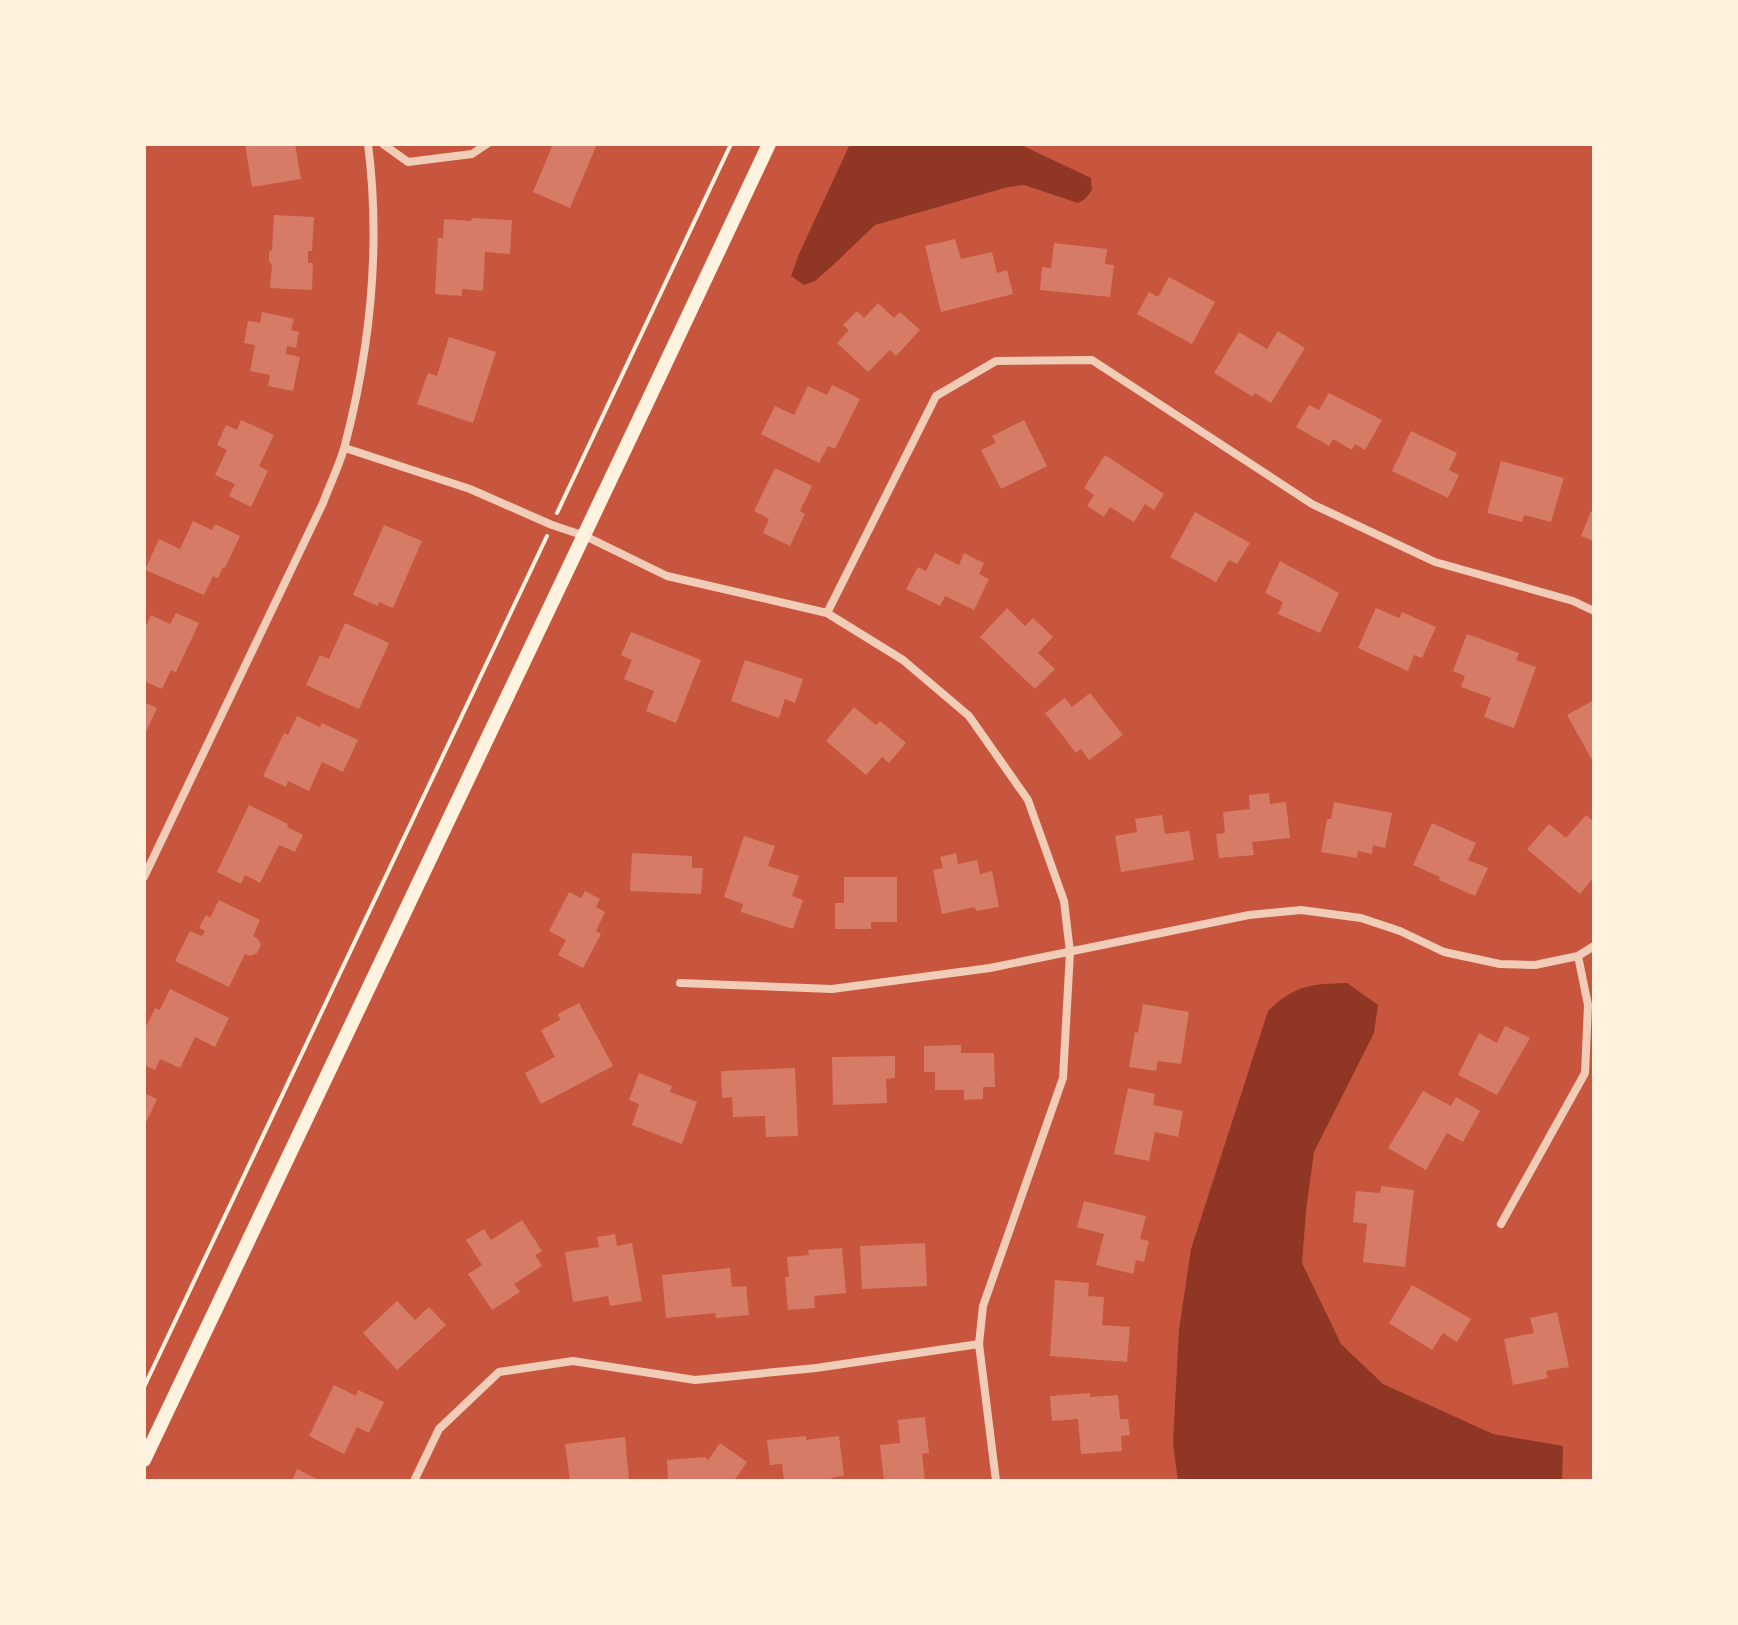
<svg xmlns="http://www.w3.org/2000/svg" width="1738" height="1625" font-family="'Times New Roman',serif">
	<rect width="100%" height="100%" fill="#c8553d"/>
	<path fill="#8f3625" d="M850 144H1019L1091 178 1092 190 1085 199 1078 203 1024 185 1008 187 875 225 831 267 815 281 804 285 791 276 799 254Z
		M1347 983 1378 1005 1374 1033 1314 1152 1306 1211 1302 1263 1341 1344 1383 1384 1493 1434 1563 1446 1562 1481H1178L1173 1443 1179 1330 1191 1249 1268 1011C1295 985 1311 984 1347 983Z"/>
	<path fill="#d67c66" d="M245 144H295L301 179 252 187Z
		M553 144H597L570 208 533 192Z
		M274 215 314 217 312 251H308V263H313L312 290 270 288 272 265 269 261V252L272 250Z
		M472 218 512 220 510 254 485 252 483 291 462 289V296L435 294 438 238H443L444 219 471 221Z
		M955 239 961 259 992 252 997 273 1007 270 1013 294 941 312 925 246Z
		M1054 243 1107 249 1105 264 1114 265 1110 297 1040 290 1042 267 1051 268Z
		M1169 277 1215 302 1192 344 1137 314 1149 292 1158 297Z
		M878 303 894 318 900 312 920 330 896 356 890 350 868 372 837 343 849 330 843 325 857 311 864 318Z
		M262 312 294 319 291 330 299 332 296 348 287 346 286 354 300 357 293 391 268 386 270 375 250 371 255 345 244 343 248 321 260 323Z
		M1278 331 1305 348 1271 403 1255 393 1253 397 1214 373 1239 332 1267 349Z
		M449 337 496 352 473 423 417 404 428 373 437 376Z
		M832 385 860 399 835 449 828 446 819 463 761 434 775 406 794 415 808 386 827 395Z
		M1329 393 1382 420 1365 450 1355 444 1352 450 1333 439 1329 446 1296 427 1309 405 1319 410Z
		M241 420 274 435 259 466 268 471 251 507 229 496 235 484 215 475 227 450 217 445 226 425 237 430Z
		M1024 420 1047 466 1001 489 981 450 996 443 992 436Z
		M1411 431 1457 453 1449 470 1459 475 1448 498 1392 471Z
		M1105 455 1164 494 1154 510 1145 504 1134 522 1110 507 1104 517 1087 506 1094 495 1084 488Z
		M1501 461 1564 478 1551 522 1524 515 1522 522 1487 513Z
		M775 468 812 486 800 511 805 514 790 546 763 533 769 519 754 511Z
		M1591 511 1594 513V541L1581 536Z
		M1195 512 1250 543 1237 564 1229 560 1216 582 1170 557Z
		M193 521 212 530 215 524 240 536 225 568 223 567 218 578 213 576 204 595 145 570 159 539 180 549Z
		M384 525 422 541 393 608 379 602 378 606 353 595Z
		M935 553 959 565 964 553 984 563 979 574 989 579 974 610 945 596 940 606 906 589 918 567 926 571Z
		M1280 561 1339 593 1320 633 1278 614 1283 602 1265 593Z
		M1007 608 1025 626 1033 618 1053 637 1038 653 1055 669 1035 689 980 637Z
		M1376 608 1399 618 1402 612 1436 627 1422 658 1414 655 1408 671 1358 648Z
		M176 613 199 623 176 672 171 670 162 689 144 681V630L151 615 170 624Z
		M345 623 389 643 359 709 306 685 320 655 329 659Z
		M631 632 701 660 676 723 646 711 654 691 624 679 632 660 621 655Z
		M1467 634 1519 653 1516 660 1536 667 1514 728 1484 717 1491 698 1461 687 1465 676 1453 671Z
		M745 660 803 679 795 703 785 699 779 718 731 701Z
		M1090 693 1123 735 1089 760 1081 749 1076 753 1045 713 1065 698 1072 707Z
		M1594 700V759L1592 760 1567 715Z
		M144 702 157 708 144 736Z
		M854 707 876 725 880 721 906 743 889 763 882 757 866 775 826 741Z
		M297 716 320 727 322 723 358 740 343 772 322 762 309 791 288 781 286 787 263 776 284 733 288 735Z
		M1269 793 1270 804 1286 802 1290 838 1252 842 1254 855 1219 858 1216 834 1225 833 1223 812 1250 809 1249 795Z
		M1334 802 1392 813 1385 848 1373 845 1372 854 1358 851 1357 858 1321 852 1327 819H1331Z
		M249 805 288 824 287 827 303 835 295 852 279 845 260 883 245 875 241 884 217 872Z
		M1162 815 1165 834 1189 831 1194 860 1121 872 1115 836 1137 832 1135 819Z
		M1586 815 1594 822V877L1580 894 1527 849 1549 824 1566 838Z
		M1432 823 1476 843 1468 860 1488 868 1475 896 1439 880 1440 877 1413 865Z
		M744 836 775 846 768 866 799 876 792 896 803 900 793 929 741 912 743 904 724 897Z
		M632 853 692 856V868H703L701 894 630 891Z
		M956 853 958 864 977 860 980 874 992 871 999 907 976 911 975 907 942 914 933 870 943 868 940 857Z
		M844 877H897V922H871V929H835V903H844Z
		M585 891 600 899 596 907 605 912 596 931 601 934 583 968 558 955 566 940 549 931 569 892 581 898Z
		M219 900 260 920 253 936 258 939 261 945 257 953 250 956 245 954 229 987 175 961 190 931 202 936 205 931 199 928 206 915 210 918Z
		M170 989 229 1018 215 1047 195 1037 180 1068 160 1059 155 1070 144 1065V1026L147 1025 155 1008 160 1010Z
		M579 1003 613 1066 541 1104 525 1073 555 1057 541 1030 560 1020 558 1014Z
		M1143 1004 1189 1012 1181 1064 1158 1061 1156 1071 1129 1067 1135 1032 1138 1033Z
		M1505 1026 1530 1038 1497 1095 1458 1075 1479 1033 1497 1043Z
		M961 1045V1053H994L995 1087H983V1099L964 1100V1090H935V1072H924V1046Z
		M895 1056V1078L886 1079 887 1103 833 1105 832 1057Z
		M795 1068 798 1136 766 1137 765 1116 733 1117 732 1097 722 1098 721 1071Z
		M639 1073 672 1086 670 1092 697 1102 682 1144 632 1125 639 1104 629 1100Z
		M1128 1088 1155 1094 1153 1105 1183 1111 1178 1137 1155 1132 1149 1161 1114 1154Z
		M1423 1091 1451 1106 1456 1097 1480 1111 1463 1142 1447 1133 1426 1170 1388 1148Z
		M144 1093 157 1099 144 1127Z
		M1381 1186 1414 1190 1405 1267 1363 1262 1367 1224 1353 1222 1356 1191 1380 1193Z
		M1084 1201 1146 1216 1140 1239 1149 1241 1144 1262 1136 1260 1133 1274 1096 1265 1104 1234 1077 1227Z
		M522 1220 542 1251 535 1255 542 1266 514 1284 520 1292 492 1310 468 1274 482 1265 466 1240 484 1229 491 1240Z
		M615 1234 617 1246 632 1243 642 1301 610 1306 608 1296 573 1302 565 1252 599 1247 597 1237Z
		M925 1243 927 1286 862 1289 860 1246Z
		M842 1248 846 1293 814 1296 815 1308 788 1310 785 1277H789L787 1257 809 1255 808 1250Z
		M730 1268 732 1287 746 1286 749 1315 716 1318 715 1313 666 1318 662 1275Z
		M1055 1280 1089 1283 1088 1296 1104 1297 1102 1325 1130 1327 1127 1362 1050 1356Z
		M1412 1285 1471 1319 1457 1342 1443 1333 1432 1350 1389 1323Z
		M397 1301 415 1320 429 1307 446 1325 397 1370 363 1333Z
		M1557 1312 1569 1367 1546 1371 1548 1378 1513 1385 1504 1339 1534 1333 1530 1318Z
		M334 1385 356 1396 358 1390 384 1402 369 1433 357 1427 344 1454 309 1436Z
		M1090 1393V1397L1118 1395 1120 1419H1128L1130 1435 1121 1436 1122 1451 1081 1454 1078 1419 1052 1421 1050 1396Z
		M925 1417 929 1453 922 1454 925 1481H884L880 1445 900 1443 898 1420Z
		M806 1436V1440L839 1436 844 1476 831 1478V1481H784L782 1464 770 1465 767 1440Z
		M625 1437 629 1480 570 1481 565 1444Z
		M720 1443 747 1462 734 1481H668L667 1460 705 1457 708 1460Z
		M297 1469 321 1481H292Z"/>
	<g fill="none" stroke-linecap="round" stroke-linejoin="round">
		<path stroke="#fff3e0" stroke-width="4" d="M557 513 731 144
			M144 1387 547 536"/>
		<path stroke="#f1ccb7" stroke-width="8" d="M383 144 408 162 472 154 487 144
			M345 448 470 489 552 525 585 536 667 576 827 613 903 660 969 716 1028 800 1064 901 1070 952 1063 1078 983 1306 979 1344 996 1481
			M827 613 936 396 996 361 1092 360 1312 504 1435 562 1573 601 1594 611
			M144 877 323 503C330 484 340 464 345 445 371 345 381 246 368 144
			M680 983 832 989 990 968 1249 915 1301 910 1361 918 1400 931 1444 952 1500 964 1535 965 1578 956 1594 946
			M1501 1224 1585 1073 1588 1005 1578 956
			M414 1481 439 1429 499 1372 573 1361 695 1380 816 1368 979 1344"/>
		<path stroke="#fff3e0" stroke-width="14" d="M144 1460C350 1021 563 584 769 144"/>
	</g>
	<rect width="1738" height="1625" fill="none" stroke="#fff3e0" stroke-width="292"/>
</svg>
